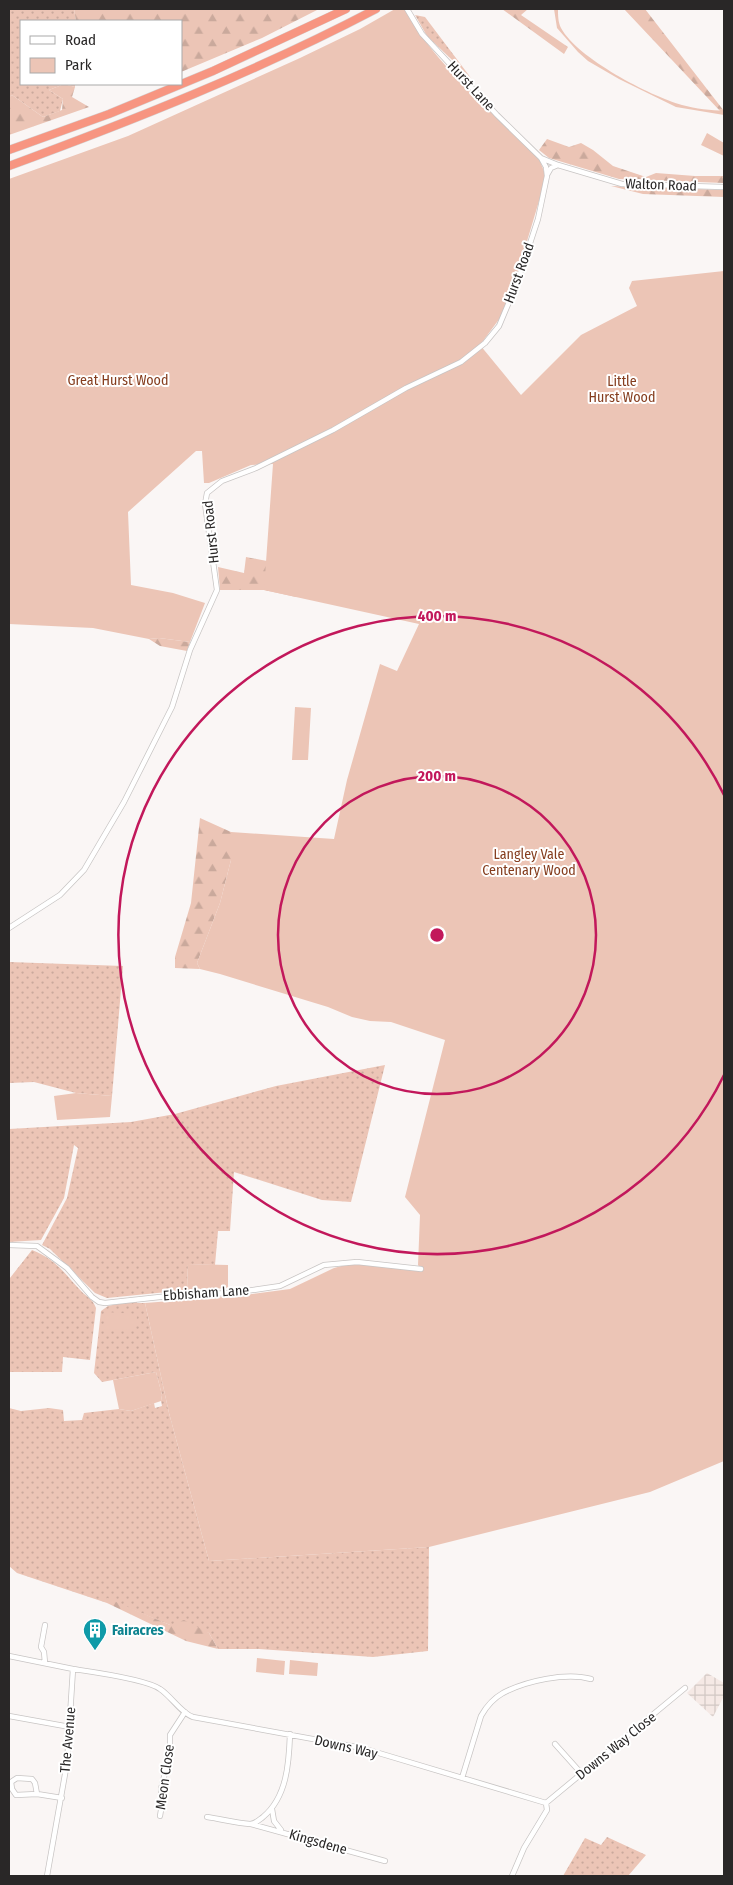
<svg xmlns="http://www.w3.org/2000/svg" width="733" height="1885" font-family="'Fira Sans Condensed',sans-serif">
	<defs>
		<pattern id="industrial-grid" width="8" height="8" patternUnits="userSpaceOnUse" patternTransform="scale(1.25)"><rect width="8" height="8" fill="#f5e9e5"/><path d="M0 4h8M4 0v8" fill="none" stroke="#d2c8c4"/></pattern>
		<pattern id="grass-dots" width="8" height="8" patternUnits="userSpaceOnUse" patternTransform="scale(1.25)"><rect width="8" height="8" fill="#ecc5b6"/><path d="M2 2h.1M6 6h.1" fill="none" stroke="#caa99c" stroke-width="1.8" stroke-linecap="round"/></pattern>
		<pattern id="forest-firs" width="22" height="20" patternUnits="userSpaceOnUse" patternTransform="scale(1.25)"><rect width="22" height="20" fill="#ecc5b6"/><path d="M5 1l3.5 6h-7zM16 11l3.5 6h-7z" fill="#caa99c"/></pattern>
	</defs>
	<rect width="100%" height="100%" fill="#faf6f5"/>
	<path fill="url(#industrial-grid)" d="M707 1673 724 1683V1696L713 1717 687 1693Z"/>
	<path fill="url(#grass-dots)" d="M9 9H74L76 21H21V84H75V87L64 84 49 90 63 99 60 111 43 117 12 95 9 97Z
		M415 15 425 17 471 78 427 36Z
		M9 962 123 966 112 1096 76 1093 34 1082 9 1083Z
		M385 1065 351 1202 322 1200 234 1172 230 1231H218L215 1265 188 1264 187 1290 107 1298 95 1293 50 1249 42 1245 67 1198 78 1148 74 1145 64 1198 41 1240 9 1242V1129L131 1122 175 1114 276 1086Z
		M32 1250C58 1260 65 1275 83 1293 89 1298 93 1300 96 1308L90 1360 63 1357 62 1372H9V1278H10Z
		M137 1300V1303H145L169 1413 209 1561 429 1547 428 1651 373 1657 259 1649H218L209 1633 170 1625 107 1599V1603L17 1573 9 1566V1408L21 1411 49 1408 63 1410 64 1421 82 1420 84 1413 119 1409 131 1411 154 1403 155 1408 162 1406 161 1401 162 1395 156 1372 102 1382 94 1373 101 1311 108 1306Z
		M607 1837 646 1855 628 1876H563L585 1838 601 1845Z"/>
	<path fill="url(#forest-firs)" d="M74 9H319L262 38 181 72V21H76Z
		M502 9H528L521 15 568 47 564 54Z
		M624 9H645L724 111H720Z
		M64 84 75 87 72 97 89 107 9 135V97L12 95 43 117 62 110 63 99 49 90Z
		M547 139 569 147 581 143 593 150 613 166 646 177 656 173 695 176H724V183L619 179 549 158 539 150Z
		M611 186 724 190V197L643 194Z
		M246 557 393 585 296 597 264 590H220L218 567 244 573Z
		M159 638 190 642 187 651 160 646 149 639Z
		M200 818 231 832V860L220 903 197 963 200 969 175 968V957L191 903Z
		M107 1598 170 1625 184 1620 209 1633 218 1649 186 1641 107 1603Z"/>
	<path fill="#ecc5b6" d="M395 9H405C437 69 495 111 540 161L545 174 542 191 513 288 500 318 480 345 521 395 581 335 637 306 629 288 632 281 724 271V1461L650 1492 429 1547 209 1561 169 1413 145 1303 236 1296 290 1289 334 1268 357 1262 420 1268 418 1265 420 1215 405 1197 445 1040 391 1022 370 1021 352 1017 328 1007 220 974 200 969 197 963 220 903 231 860V832L334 839 347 780 380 664 397 671 419 624 264 590 273 464 251 465 209 483H204L202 451H196L128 512 131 585 173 593 205 603 190 642 159 638 149 639 93 628 9 624V179L128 136 300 58 360 29Z
		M554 9H558C558 15 558 22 561 28 577 58 650 96 682 105 696 109 711 110 724 111V115L676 107 619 79 588 61 578 52 557 28Z
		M707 133 724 143V156L701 145Z
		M295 707 311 708 308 760H292Z
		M76 1093 112 1096 110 1117 57 1120 54 1096Z
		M188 1264 228 1265V1288L187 1290Z
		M105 1312 137 1314 136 1330 104 1329Z
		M156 1372 162 1395 161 1401 131 1411 119 1409 113 1380Z
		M257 1658 285 1661 284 1675 256 1672Z
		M290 1660 318 1663 317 1676 289 1674Z"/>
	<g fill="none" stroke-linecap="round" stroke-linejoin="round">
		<g stroke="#c8c5c4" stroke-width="6">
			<path id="minor" d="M541 158 558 165 622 184 724 187
				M547 175 551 168 558 165
				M9 928 60 895 84 870 124 802 172 707 190 650 217 590 205 504 207 493 222 481 256 468 333 430 406 388 461 362 485 343 499 326 517 283 538 219 547 176 546 167 541 158 497 115 422 34 407 9
				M9 1245 37 1246 67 1268 92 1297 99 1302 105 1303 178 1295 233 1293 280 1286 324 1265 357 1262 421 1269
				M9 1656 73 1669 67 1763 47 1876
				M45 1663 44 1652 41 1647 45 1625
				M73 1669C93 1672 146 1679 160 1689 171 1696 182 1714 193 1717L362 1748 546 1803 547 1810 524 1848 512 1876
				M9 1716 70 1727
				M555 1744 581 1773
				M462 1778 481 1716C486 1707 494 1698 503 1693 526 1681 566 1672 591 1679
				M37 1794 35 1783 32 1779 17 1778 11 1782 12 1789 16 1795 37 1794 62 1798
				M546 1803 685 1688
				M272 1809 274 1821 281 1830
				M160 1816 162 1804 161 1789 170 1753V1735L185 1712
				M207 1817C221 1819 236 1823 250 1824 255 1824 259 1820 263 1817 287 1797 289 1763 290 1734
				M251 1824 385 1861"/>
		</g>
		<g stroke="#d4d4d4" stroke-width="9">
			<path id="motorway" d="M9 150 109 114 213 71 346 9
				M9 166C134 120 258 71 376 9"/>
		</g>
		<use href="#minor" stroke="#fff" stroke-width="4.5"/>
		<use href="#motorway" stroke="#f79581" stroke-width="8"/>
	</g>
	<g fill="none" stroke="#c2185b" stroke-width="2.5">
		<circle cx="437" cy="935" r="159"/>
		<path d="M724 1075A319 319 0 1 1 724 795"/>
	</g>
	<defs>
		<g id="building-pin" transform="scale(1.25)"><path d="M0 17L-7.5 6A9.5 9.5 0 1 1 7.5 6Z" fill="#0f9aa8" stroke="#fff"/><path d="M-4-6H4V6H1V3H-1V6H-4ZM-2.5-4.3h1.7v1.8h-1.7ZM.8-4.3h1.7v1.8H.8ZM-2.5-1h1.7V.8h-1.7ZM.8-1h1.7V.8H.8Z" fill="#fff"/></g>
	</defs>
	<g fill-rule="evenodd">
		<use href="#building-pin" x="95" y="1630"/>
	</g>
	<g text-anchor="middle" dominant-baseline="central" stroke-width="4" stroke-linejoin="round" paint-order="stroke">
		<g font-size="14" fill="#292727" stroke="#fff">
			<text transform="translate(471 86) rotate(47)">Hurst Lane</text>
			<text transform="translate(661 185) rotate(2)">Walton Road</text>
			<text transform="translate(519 273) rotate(-70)">Hurst Road</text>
			<text transform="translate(211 532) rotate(-96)">Hurst Road</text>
			<text transform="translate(206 1293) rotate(-4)">Ebbisham Lane</text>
			<text transform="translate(68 1740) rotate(-85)">The Avenue</text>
			<text transform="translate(616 1746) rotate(-39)">Downs Way Close</text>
			<text transform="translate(346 1747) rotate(13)">Downs Way</text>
			<text transform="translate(165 1777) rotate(-82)">Meon Close</text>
			<text transform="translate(318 1842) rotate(16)">Kingsdene</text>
		</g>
		<g font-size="14" fill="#853d1e" stroke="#fff">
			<text x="118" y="380">Great Hurst Wood</text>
			<text x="622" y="381">Little<tspan x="622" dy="16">Hurst Wood</tspan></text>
			<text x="529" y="854">Langley Vale<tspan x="529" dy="16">Centenary Wood</tspan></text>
		</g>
		<g font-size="14" font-weight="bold" fill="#0d838f" stroke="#fff" text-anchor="start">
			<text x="112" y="1630">Fairacres</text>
		</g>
	</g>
	<circle cx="437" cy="935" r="8" fill="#c2185b" stroke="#fff" stroke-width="2.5"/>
	<g font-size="15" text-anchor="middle" font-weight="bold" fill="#c2185b" stroke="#fff" stroke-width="4" stroke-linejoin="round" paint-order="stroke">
		<text x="437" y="621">400 m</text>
		<text x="437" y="781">200 m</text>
	</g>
	<rect width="733" height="1885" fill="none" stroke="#292727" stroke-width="20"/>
	<rect x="20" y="20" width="162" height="65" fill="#ffffff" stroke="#a9a9a9"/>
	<rect x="30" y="36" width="25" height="8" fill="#ffffff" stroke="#a9a9a9"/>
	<text x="65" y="45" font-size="15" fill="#292727">Road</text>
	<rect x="30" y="58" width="25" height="15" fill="#ecc5b6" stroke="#a9a9a9"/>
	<text x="65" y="70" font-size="15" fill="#292727">Park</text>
</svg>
